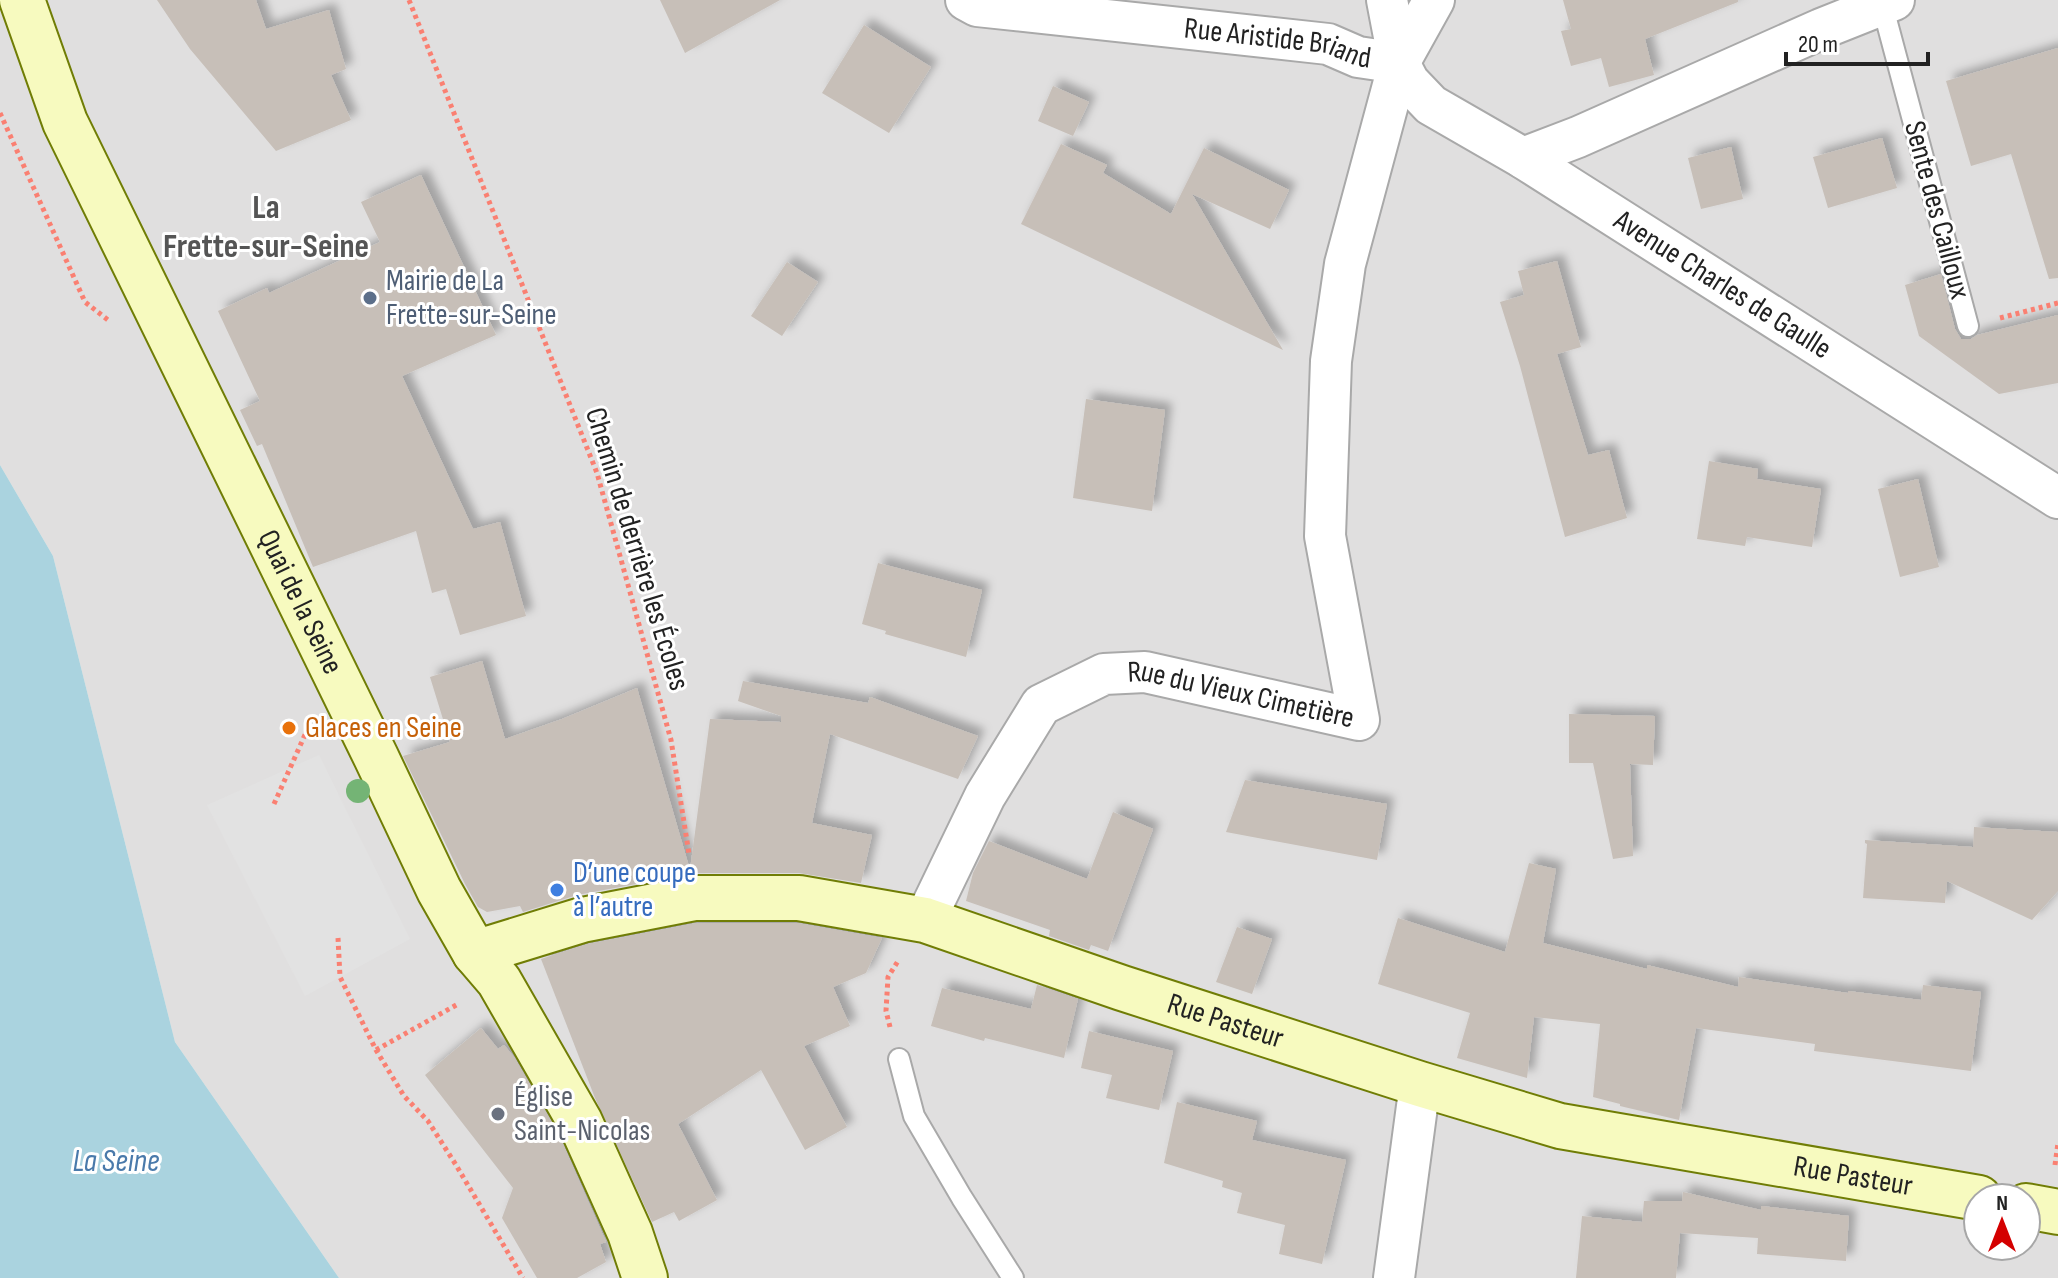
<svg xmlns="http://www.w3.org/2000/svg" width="2058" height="1278" font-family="'Sofia Sans Condensed',sans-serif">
	<defs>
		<filter id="shadow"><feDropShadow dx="7" dy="-7" stdDeviation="4" flood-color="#0004"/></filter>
	</defs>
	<rect width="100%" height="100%" fill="#f2efe9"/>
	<path fill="#e0dfdf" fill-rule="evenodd" d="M0 0H2058V1278H339L175 1042 53 556 0 465ZM1978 1198H2026V1246H1978Z"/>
	<path fill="#e2e2e2" d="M319 755 410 939 305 996 207 805Z"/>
	<path fill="#aad3df" d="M0 465 53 556 175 1042 339 1278H0Z"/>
	<path fill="#c7bfb8" filter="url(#shadow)" d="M157 0H256L266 29 329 10 346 69 331 75 351 120 276 151 190 49Z
		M660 0H780L685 53Z
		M1563 0H1738V2L1645 39 1654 75 1609 87 1601 58 1571 66 1561 31 1571 29Z
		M864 25 931 67 889 133 822 93Z
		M2058 48V278L2049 279 2011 154 1971 166 1946 81Z
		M1053 86 1089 102 1073 136 1038 121Z
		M1882 138 1897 188 1828 208 1813 157Z
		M1061 144 1107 165 1103 173 1171 214 1204 148 1289 190 1270 229 1192 194 1283 350 1021 224Z
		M1731 147 1743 199 1701 209 1688 158Z
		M421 175 496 335 402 376 473 529 500 522 526 616 460 635 446 589 432 593 416 531 313 567 262 444 257 446 240 410 260 401 218 311 267 288 269 293 380 242 361 202Z
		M1557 261 1581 347 1557 354 1588 455 1609 450 1627 518 1565 537 1520 366 1500 302 1524 295 1518 271Z
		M787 262 818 282 782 336 751 316Z
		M1941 274 1955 329 1961 339H1971L1977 335 2058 315V383L1999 394 1919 336 1905 285Z
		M1086 399 1165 410 1152 511 1073 498Z
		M1709 461 1758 469 1757 479 1821 489 1812 547 1747 537 1745 546 1697 539Z
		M1918 479 1939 567 1900 577 1878 489Z
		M878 563 982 590 966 657 885 634 886 631 862 624Z
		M482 661 505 739 562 719 637 688 690 870 710 719 781 722V716L738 701 743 681 868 703 870 697 978 736 958 779 830 734 812 823 872 835 861 883 799 873H695L577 895 523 912 520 906 487 912 478 907 465 884 403 756 450 742 430 677Z
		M1569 714 1655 716 1653 765 1630 764 1633 856 1613 859 1593 763H1569Z
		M1245 780 1387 804 1377 860 1226 832Z
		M1113 812 1153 829 1108 951 1091 945 1089 950 1049 936 1050 930 966 901 973 873 989 841 1087 879Z
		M1974 827 2058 832V891L2032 920 1947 881 1945 903 1863 898 1867 844 1865 843V840L1973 847Z
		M1529 863 1556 869 1543 943 1647 969V965L1738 987 1739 977 1848 993V991L1921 1000 1923 985 1981 992 1971 1071 1814 1051 1815 1044 1696 1028 1679 1120 1620 1106V1104L1593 1097 1600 1024 1534 1017 1527 1078 1457 1058 1470 1013 1378 984 1398 918 1505 952Z
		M697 923H797L882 938 866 973 833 987 850 1026 804 1046 847 1127 805 1150 761 1070 678 1124 717 1200 679 1221 674 1212 652 1222 595 1098 541 959 588 944Z
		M1237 927 1272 939 1252 994 1216 982Z
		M1037 985 1078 999 1064 1058 985 1038 984 1041 931 1026 942 988 1031 1009Z
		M481 1028 498 1049 504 1045 514 1057 558 1133 606 1242 600 1244 606 1262 577 1278H537L502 1218 513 1188 425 1075Z
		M1089 1031 1173 1051 1159 1110 1106 1098 1112 1075 1081 1068Z
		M1177 1102 1257 1121 1252 1140 1346 1160 1322 1264 1279 1254 1285 1225 1237 1213 1242 1193 1222 1187 1223 1181 1164 1163Z
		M1683 1192 1761 1210V1206L1849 1216 1846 1261 1757 1254 1758 1238 1680 1233 1676 1278H1576L1582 1216 1642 1222 1644 1201H1682Z"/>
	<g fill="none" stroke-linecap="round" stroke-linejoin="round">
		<g stroke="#a9a9a9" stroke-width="24">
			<path id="lane" d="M1882 4 1968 326
				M899 1059 914 1116 962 1198 1013 1278"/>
		</g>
		<g stroke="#a9a9a9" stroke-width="44">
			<g id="street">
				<path id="s1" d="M966 0 977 6 1328 44 1358 57 1399 63"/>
				<path id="s2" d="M1387 0 1399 63 1409 82 1431 105 1523 158 2058 498"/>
				<path d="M1523 158 1578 137 1821 29 1894 0"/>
				<path id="s3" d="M925 920 985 796 1041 705 1104 674 1145 672 1359 720 1325 536 1331 361 1345 264 1399 63 1434 0"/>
				<path d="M1394 1278 1420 1084"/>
			</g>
		</g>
		<g stroke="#707d05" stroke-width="48">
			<g id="secondary">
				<path id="s4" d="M22 0 65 122 376 757 439 890 475 953 499 981 580 1122 630 1233 645 1278"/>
				<path id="s5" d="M475 953 582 920 695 898H799L925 920 1122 988 1420 1084 1560 1126 1979 1198"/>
				<path d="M2026 1206 2058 1212"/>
			</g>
		</g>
		<path stroke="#fa8072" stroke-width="5" stroke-dasharray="4 4" stroke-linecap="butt" d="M409 0 597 473 671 740 689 854
			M0 113 85 302 108 320
			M2000 318 2058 303
			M274 804 308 728 307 725
			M338 938 340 977 376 1050 404 1096 428 1121 456 1165 523 1278
			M890 1027 886 1011 888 977 898 961
			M376 1050 458 1004
			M2055 1165 2058 1143"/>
		<use href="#lane" stroke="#fff" stroke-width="20"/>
		<use href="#street" stroke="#fff" stroke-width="40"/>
		<use href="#secondary" stroke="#f7fabf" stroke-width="44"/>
	</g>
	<circle fill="#74b475" cx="358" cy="791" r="12"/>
	<circle fill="#5c6f8a" stroke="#fff" stroke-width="3" cx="370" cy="298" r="8"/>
	<circle fill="#e8710a" stroke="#fff" stroke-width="3" cx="289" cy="728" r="8"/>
	<circle fill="#3f7fe0" stroke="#fff" stroke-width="3" cx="557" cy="890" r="8"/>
	<circle fill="#6b7280" stroke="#fff" stroke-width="3" cx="498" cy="1114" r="8"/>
	<g text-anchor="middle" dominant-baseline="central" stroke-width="6" stroke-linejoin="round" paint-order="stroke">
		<g font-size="30" fill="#222" stroke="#fff">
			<text stroke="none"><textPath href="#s1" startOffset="316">Rue Aristide Briand</textPath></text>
			<text transform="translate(1937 210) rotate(75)">Sente des Cailloux</text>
			<text stroke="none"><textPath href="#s2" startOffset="460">Avenue Charles de Gaulle</textPath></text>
			<text transform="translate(637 549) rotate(73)">Chemin de derrière les Écoles</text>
			<text stroke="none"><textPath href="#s4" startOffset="664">Quai de la Seine</textPath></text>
			<text stroke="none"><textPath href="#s3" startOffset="454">Rue du Vieux Cimetière</textPath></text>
			<text stroke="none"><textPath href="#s5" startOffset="776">Rue Pasteur</textPath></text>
			<text stroke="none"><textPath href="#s5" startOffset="1424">Rue Pasteur</textPath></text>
		</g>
		<g font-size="30" fill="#4e5e75" stroke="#fff" text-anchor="start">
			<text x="386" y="281">Mairie de La<tspan x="386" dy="34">Frette-sur-Seine</tspan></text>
		</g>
		<g font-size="30" fill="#c56008" stroke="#fff" text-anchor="start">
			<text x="305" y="728">Glaces en Seine</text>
		</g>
		<g font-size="30" fill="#366cbe" stroke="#fff" text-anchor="start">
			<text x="573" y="873">D’une coupe<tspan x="573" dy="34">à l’autre</tspan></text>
		</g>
		<g font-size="30" fill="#5b616d" stroke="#fff" text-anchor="start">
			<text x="514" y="1097">Église<tspan x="514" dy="34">Saint-Nicolas</tspan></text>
		</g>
		<g font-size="32" font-style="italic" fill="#4a7aab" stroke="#fff">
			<text x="116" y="1161">La Seine</text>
		</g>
		<g font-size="34" font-weight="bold" fill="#555" stroke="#fff">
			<text x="266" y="207">La<tspan x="266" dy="39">Frette-sur-Seine</tspan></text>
		</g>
	</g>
	<g transform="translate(2002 1222)"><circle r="38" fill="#ffffff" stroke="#a7a7a7" stroke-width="2"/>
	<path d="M0-6L14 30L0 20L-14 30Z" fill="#d40000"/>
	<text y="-12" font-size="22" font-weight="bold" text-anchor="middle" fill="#222222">N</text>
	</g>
	<path d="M1786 52v12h142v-12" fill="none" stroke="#222222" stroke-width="4"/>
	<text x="1798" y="52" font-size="24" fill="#222222" stroke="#ffffff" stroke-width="6" paint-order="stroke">20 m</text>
</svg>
